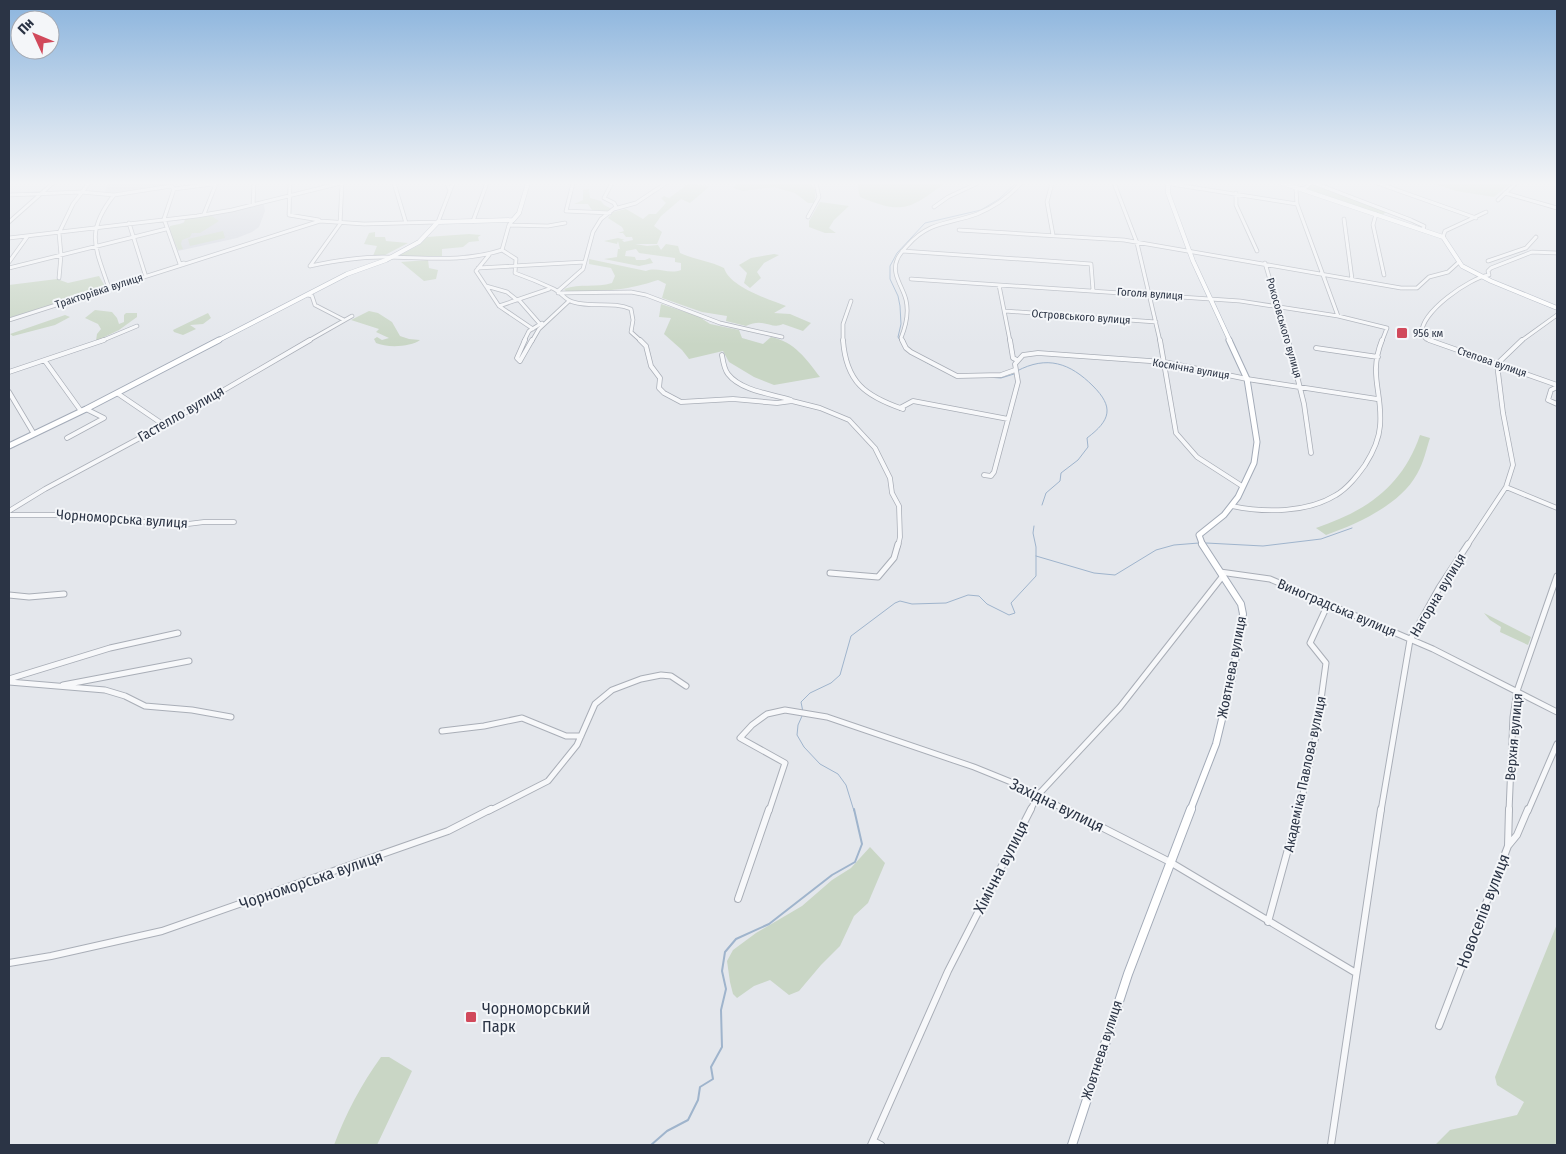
<svg xmlns="http://www.w3.org/2000/svg" width="1566" height="1154" font-family="'Fira Sans Condensed',sans-serif">
	<rect width="100%" height="100%" fill="#e4e7ec"/>
	<path fill="#d2d6de" d="M108 183H178L108 193 105 192Z
		M258 205H264L265 211 259 227 252 232 237 238 178 251 168 230 192 218Z"/>
	<path fill="#c9d6c5" d="M738 183H810L816 191 814 203H808L795 193 774 187 743 191 733 188Z
		M857 183H945C910 209 903 215 860 197Z
		M1313 183 1387 211 1381 216 1304 189Z
		M1432 183H1511L1494 197 1456 191Z
		M688 184 710 186 690 203 681 199 661 216 654 226 662 232 657 244H635L647 246 658 245 661 250 666 244 678 246 680 253C695 260 710 261 724 268 730 287 768 299 786 306L774 313 790 314 811 323 803 331 783 324C771 330 764 317 746 326L726 321 727 316 702 312 662 298 666 284 658 280C622 292 603 291 566 291L564 289C580 283 596 288 612 283L615 276 611 268 589 264V259L646 271C657 266 669 275 681 270V263L675 262V258L639 253 636 249 626 251 625 256 635 257 636 260H645L650 258 653 263 639 266 604 259 617 257 618 249H620L618 241 617 244 604 241 618 238 625 240H622L624 242 633 240 632 237H626L623 233H618L624 231 622 227 608 218 613 212 626 209 643 219 649 214H656L666 203 661 198 664 196 669 198Z
		M589 189 590 198 601 201 604 205 612 209 609 212 592 210 588 204H574L583 200V190Z
		M820 202 849 206 834 220 829 228 836 233H825L809 227V221Z
		M210 215 219 221 200 233H192L190 237 182 240 181 244 183 249 178 250 169 230 170 226 184 223 185 219Z
		M223 231 225 238 190 246 188 239Z
		M375 232V237H385L386 241 408 243 385 255 373 256 377 246 364 244 369 233Z
		M469 234 481 235 478 237 479 241 469 242 463 247 442 249V256H398L419 245 427 237Z
		M774 254 779 255 764 263 757 272 761 278 750 288 744 283 747 273 739 265 751 258Z
		M428 260 429 268 438 270 436 279 424 281 401 262Z
		M99 276 106 288 9 318V285L57 279 68 283Z
		M661 304 698 316 710 324 739 330 742 338 763 344 771 337C795 342 806 359 820 377L774 385 754 377 729 362 723 351 689 359 682 350 664 334 671 318 659 317Z
		M95 310 112 312 117 318 119 324 124 322V315L126 313H137V317L119 330 96 341 97 334 101 329 98 324 85 318Z
		M369 311 378 313 392 322 400 336 409 339 420 340C411 347 387 348 376 343L374 339 377 337 382 340 389 338 376 332 379 329 351 320Z
		M208 313 211 318 203 324 190 325 196 329 183 335 174 332 173 330Z
		M65 315 70 317 55 325 13 336 10 334Z
		M1420 435 1430 438C1426 450 1424 462 1417 474 1400 505 1357 524 1326 535L1316 528C1366 511 1402 487 1420 435Z
		M1484 613 1531 637 1528 645 1500 632 1501 627 1490 620Z
		M870 847 885 863 868 903 854 916 840 946 821 965 799 991 789 995 770 980 754 986 737 998 733 994 730 982 727 961 733 950 756 933 802 906 832 880 851 868Z
		M1557 924V1144L1435 1145 1450 1130 1517 1115 1524 1102 1497 1085 1495 1077Z
		M381 1057H389L412 1071 377 1145H334C346 1113 361 1085 381 1057Z"/>
	<g fill="none" stroke-linecap="round" stroke-linejoin="round">
		<path stroke="#9fb4cc" stroke-width="1" d="M904 347 898 337 901 324 900 306 898 296 890 279V266L897 253 925 223 981 210 999 199 1016 183
			M924 361 933 366
			M1017 371C1047 355 1070 363 1093 386 1114 407 1111 420 1087 438L1088 447 1078 460 1061 473 1060 481 1046 493 1042 505
			M987 377 1001 378 1014 374
			M1206 543 1263 546 1321 539 1352 528
			M1036 556 1094 573 1115 575 1156 550 1174 545 1199 543
			M803 712 801 702 810 693 831 683 840 675 851 636 895 603 900 601 912 604 946 603 968 595 979 596 987 604 1009 615 1015 613 1011 603 1036 576V547L1033 533 1034 526
			M802 716 798 725 797 735 804 747 820 764 838 774 846 785 854 811"/>
		<path stroke="#9fb4cc" stroke-width="2" d="M651 1145 667 1131 688 1120 698 1100 700 1087 713 1079 711 1067 722 1047 721 1010 726 989 722 971 725 952 736 939 769 924 832 875 855 862 862 844 854 809"/>
		<g stroke="#a9aeb7" stroke-width="4.5">
			<path id="minor-far3" d="M290 183 289 215 319 220
				M394 183 406 223
				M447 183 450 191
				M573 183 566 211 610 213
				M1052 183 1047 202 1053 235
				M1114 183 1137 243 1160 341
				M1165 183 1297 204
				M1311 183 1305 188 1296 189 1297 204 1338 316
				M1314 183 1411 220 1424 226 1423 230
				M1377 183 1476 218
				M174 189 164 219 180 264 184 263
				M1236 193V205L1257 251
				M1505 193 1557 208
				M9 195 81 192 114 195 171 186 174 189 219 183
				M1498 200 1516 183
				M253 205 254 183
				M934 207 948 197 978 183
				M614 209 636 203 666 183
				M204 214 216 184
				M1376 214 1373 225 1384 275
				M808 217 819 197 816 183
				M1344 219 1352 279
				M473 221 487 183
				M9 222 53 183
				M129 223 145 274
				M509 225 548 226 565 223
				M959 230 1124 240 1401 288H1417L1429 277 1448 272 1459 262
				M1443 237 1445 231 1486 212
				M9 238 197 216 232 210 341 183
				M502 250 516 259 515 273C529 278 541 283 554 289 562 293 565 300 573 302 592 308 613 301 631 309L633 320 631 332 641 341
				M902 251 1091 264 1093 290
				M489 255 476 271 499 306 533 329
				M1488 261 1526 248 1536 237
				M9 262 27 237
				M1265 263 1288 341
				M310 266C334 261 358 257 383 257 424 257 462 263 502 250L509 225 513 220
				M310 266 340 224 342 183
				M9 268 166 229
				M478 268 585 262
				M59 278 61 255 59 233 73 204 89 183
				M911 279 1240 301 1338 316 1387 328 1382 341
				M999 285 1010 341
				M486 286 507 292 517 300
				M109 288C95 247 85 232 114 195
				M558 291 583 269 593 232 601 219 616 207 614 203 604 198 612 183
				M558 293 631 292 646 295 720 323 782 337
				M308 295 312 296 315 305 344 320
				M519 300 540 324
				M499 306 549 289
				M1005 311 1156 322
				M9 320 320 221 364 224 438 222 453 183
				M101 341 137 326
				M308 341 352 316
				M524 341 529 331 542 323
				M532 341 539 329 569 301
				M843 341V324L851 301
				M903 341 901 338C906 326 909 313 906 300 903 287 891 274 897 260 899 254 904 249 908 245 929 221 950 224 977 214 994 207 1009 197 1021 183
				M1433 341 1426 339 1422 335C1418 313 1471 277 1489 275L1488 271 1491 268 1532 252 1557 253
				M1521 341 1557 315"/>
		</g>
		<g stroke="#a9aeb7" stroke-width="5.5">
			<path id="minor-far2" d="M640 340 646 346 651 366 660 378 659 388 664 393 681 402 733 399 777 403 792 401 820 408 849 420 875 448 890 478 892 493 899 506 900 537 898 546
				M843 340C846 382 865 396 903 409
				M902 340 906 348 911 352 957 376 1001 375 1015 370
				M1010 340 1013 358 1017 360
				M1160 340 1176 433 1197 457 1242 486
				M1288 340 1304 404 1311 453
				M1429 340 1557 385
				M1316 348 1378 357
				M722 355C723 361 724 369 728 374 741 391 772 394 791 400
				M45 361 81 411
				M520 361 532 340
				M520 361 517 358 525 340
				M9 372 104 340
				M1557 387 1551 390 1548 400 1557 404
				M9 392 34 434
				M117 393 164 425
				M900 408 913 401 1008 419
				M67 438 104 418 86 409
				M984 475 991 476 994 472 1018 382 1015 364 1023 355 1038 353 1164 362 1247 379 1377 399
				M1506 487 1557 508
				M1232 506C1264 513 1307 513 1336 495 1348 488 1357 476 1365 465 1372 454 1379 440 1380 426 1383 392 1368 376 1382 340
				M9 511 45 489 164 425 310 340
				M9 515H69L180 525 204 522H234
				M1467 546 1506 487 1513 465 1503 413 1497 364 1522 340"/>
		</g>
		<g stroke="#a9aeb7" stroke-width="7">
			<path id="minor-far1" d="M1220 572 1270 579 1433 649 1557 712
				M830 573 878 577 894 558 898 544
				M9 595 29 597 64 594
				M9 679 110 648 178 633
				M9 682 105 690 125 696 145 706 192 710 231 717
				M63 685 189 661
				M442 731 484 726 522 718 566 736H581
				M489 811 548 781 577 745 595 704 612 690 641 679 661 675 671 676 686 686
				M769 811 785 763 740 738 752 725 767 714 785 710 827 717 974 767 1011 782 1068 811
				M1030 811 1038 795 1120 707 1222 577
				M1299 811 1316 736 1326 663 1310 643 1328 604
				M1381 811 1410 640 1439 588 1468 544
				M1509 811 1513 717 1517 691 1557 576
				M1528 811 1557 744"/>
		</g>
		<g stroke="#a9aeb7" stroke-width="8">
			<path id="minor" d="M1066 809 1170 862 1356 973
				M1508 846 1509 809
				M738 899 769 809
				M1268 922 1299 809
				M9 963 51 956 162 931 448 831 491 809
				M1439 1026 1508 846 1517 835 1528 809
				M873 1141 881 1145
				M871 1145 948 971 1031 809
				M1331 1145 1381 809"/>
		</g>
		<g stroke="#a3abb8" stroke-width="5">
			<path id="major-far3" d="M1168 183V193L1193 261 1230 341
				M1282 183 1443 237 1462 266 1491 281 1557 308
				M217 341 347 274 386 260 419 242 438 222 513 220 519 213 528 183"/>
		</g>
		<g stroke="#a3abb8" stroke-width="7">
			<path id="major-far2" d="M9 446 86 409 219 340
				M1203 546 1199 535 1224 515 1238 497 1254 463 1257 442 1247 379 1229 340"/>
		</g>
		<g stroke="#a3abb8" stroke-width="8">
			<path id="major-far1" d="M1190 811 1216 744 1233 674 1243 614 1241 604 1202 544"/>
		</g>
		<g stroke="#a3abb8" stroke-width="10">
			<path id="major" d="M1072 1145 1128 974 1191 809"/>
		</g>
		<use href="#minor-far3" stroke="#f7f8fa" stroke-width="3"/>
		<use href="#minor-far2" stroke="#f7f8fa" stroke-width="4"/>
		<use href="#minor-far1" stroke="#f7f8fa" stroke-width="5"/>
		<use href="#minor" stroke="#f7f8fa" stroke-width="6"/>
		<use href="#major-far3" stroke="#fff" stroke-width="4"/>
		<use href="#major-far2" stroke="#fff" stroke-width="5"/>
		<use href="#major-far1" stroke="#fff" stroke-width="6"/>
		<use href="#major" stroke="#fff" stroke-width="8"/>
	</g>
	<linearGradient id="sky" x2="0" y2="1"><stop stop-color="#8bb4dd"/><stop offset="0.53" stop-color="#f3f4f6"/><stop offset="1" stop-color="#f3f4f6" stop-opacity="0"/></linearGradient>
	<rect width="1566" height="345" fill="url(#sky)"/>
	<g fill="#d1495b" stroke="#f4f6f9" stroke-width="2">
		<rect x="1396" y="327" width="12" height="12" rx="2.5"/>
		<rect x="465" y="1011" width="12" height="12" rx="2.5"/>
	</g>
	<g text-anchor="middle" dominant-baseline="central" stroke-width="4" stroke-linejoin="round" paint-order="stroke">
		<g font-size="11" fill="#2b3445" stroke="#f4f6f9">
			<text transform="translate(99 291) rotate(-18)">Тракторівка вулиця</text>
			<text transform="translate(1150 294) rotate(4)">Гоголя вулиця</text>
			<text transform="translate(1081 317) rotate(4)">Островського вулиця</text>
			<text transform="translate(1284 328) rotate(74)">Рокосовського вулиця</text>
			<text transform="translate(1492 362) rotate(19)">Степова вулиця</text>
			<text transform="translate(1191 369) rotate(10)">Космічна вулиця</text>
		</g>
		<g font-size="11" fill="#2b3445" stroke="#f4f6f9" text-anchor="start">
			<text x="1413" y="333">956 км</text>
		</g>
		<g font-size="14" fill="#2b3445" stroke="#f4f6f9">
			<text transform="translate(181 414) rotate(-30)">Гастелло вулиця</text>
			<text transform="translate(122 519) rotate(4)">Чорноморська вулиця</text>
			<text transform="translate(1438 595) rotate(-59)">Нагорна вулиця</text>
			<text transform="translate(1337 608) rotate(23)">Виноградська вулиця</text>
			<text transform="translate(1232 667) rotate(-79)">Жовтнева вулиця</text>
			<text transform="translate(1514 737) rotate(-85)">Верхня вулиця</text>
			<text transform="translate(1305 774) rotate(-78)">Академіка Павлова вулиця</text>
			<text transform="translate(1102 1050) rotate(-72)">Жовтнева вулиця</text>
		</g>
		<g font-size="16" fill="#2b3445" stroke="#f4f6f9">
			<text transform="translate(1057 805) rotate(26)">Західна вулиця</text>
			<text transform="translate(1001 867) rotate(-63)">Хімічна вулиця</text>
			<text transform="translate(311 880) rotate(-19)">Чорноморська вулиця</text>
			<text transform="translate(1483 911) rotate(-69)">Новоселів вулиця</text>
		</g>
		<g font-size="16" fill="#2b3445" stroke="#f4f6f9" text-anchor="start">
			<text x="482" y="1008">Чорноморський<tspan x="482" dy="18">Парк</tspan></text>
		</g>
	</g>
	<rect width="1566" height="1154" fill="none" stroke="#2b3445" stroke-width="20"/>
	<g transform="translate(35 35) rotate(314)"><circle r="24" fill="#f4f6f9" stroke="#a4a8b1"/>
	<path d="M0-4L9 19L0 12L-9 19Z" fill="#d1495b"/>
	<text y="-8" font-size="14" font-weight="bold" text-anchor="middle" fill="#2b3445">Пн</text>
	</g>
</svg>
